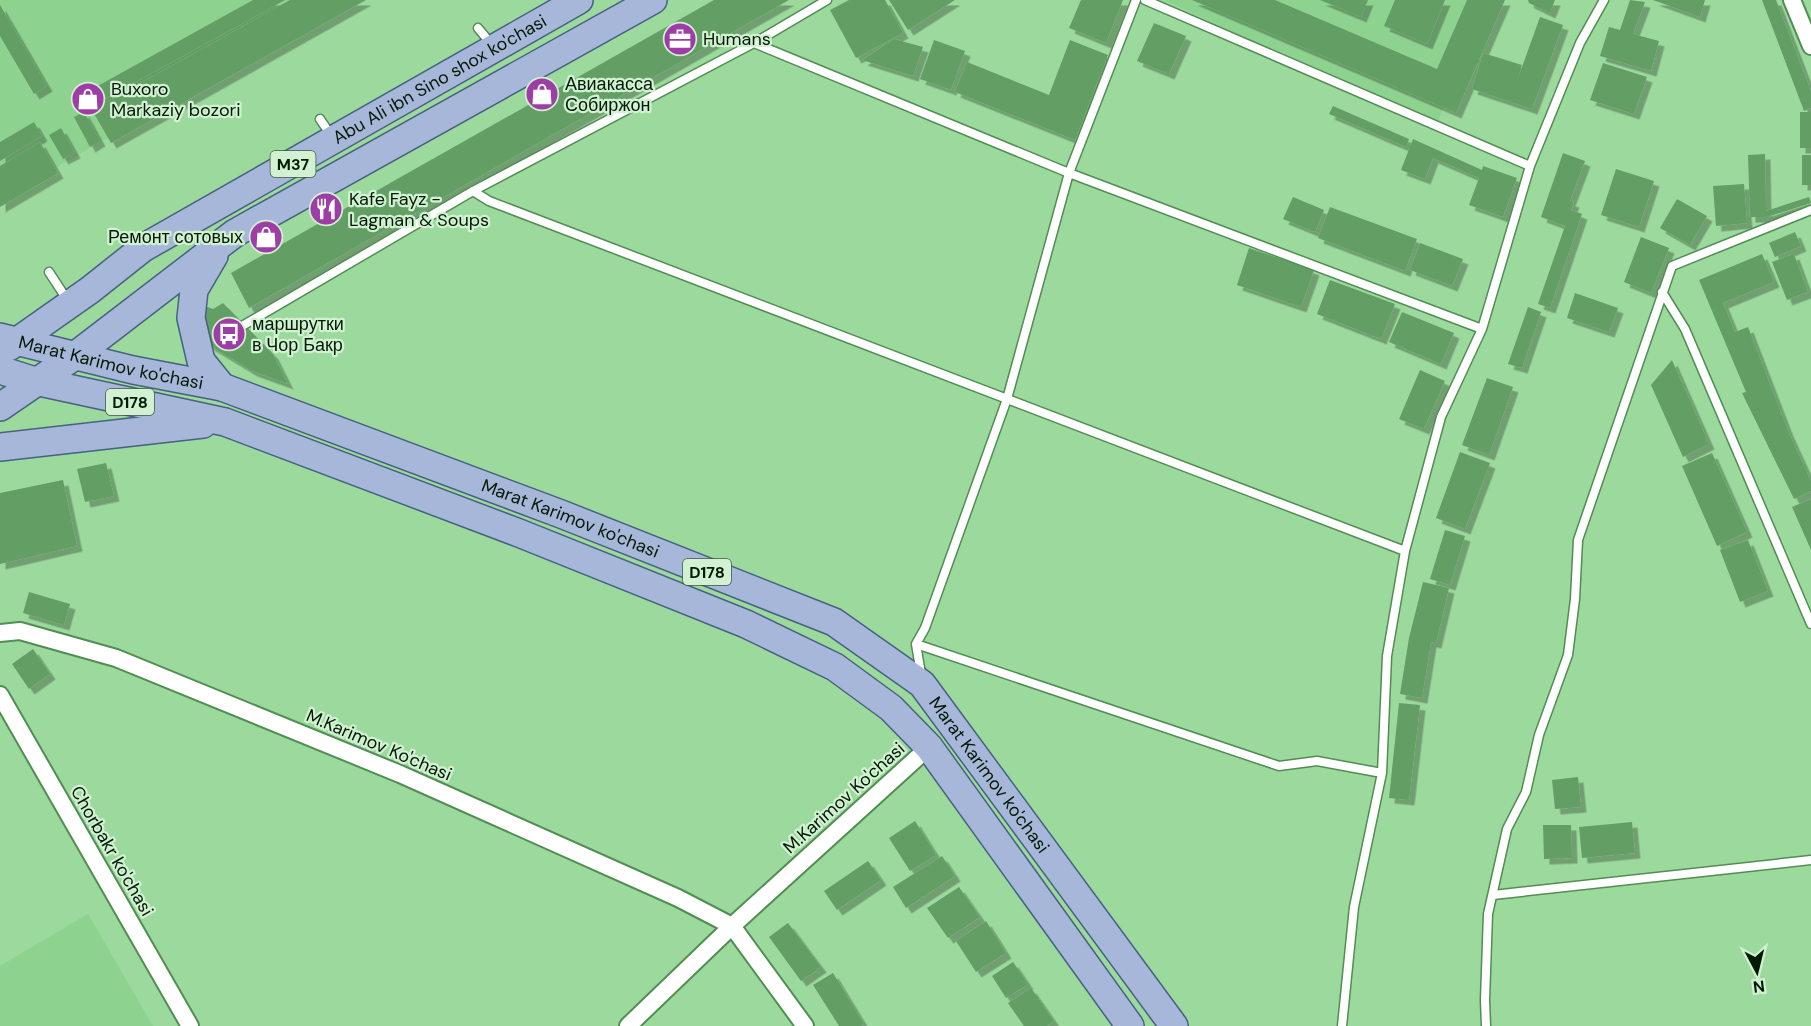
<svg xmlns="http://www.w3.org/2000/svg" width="1811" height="1026" font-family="'DM Sans',sans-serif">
	<defs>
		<filter id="shadow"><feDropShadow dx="5.5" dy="5.5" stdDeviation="0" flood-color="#0004"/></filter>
	</defs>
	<rect width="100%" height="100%" fill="#9bd99c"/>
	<path fill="#8ed28f" d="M0 0H351L0 199Z
		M1164 0H1491L1436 125Z
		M88 914 153 1026H0V966Z"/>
	<path fill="#639f65" filter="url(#shadow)" d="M253 0H285L83 111 76 98Z
		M290 0H366L111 143 92 110Z
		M714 0H789L249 308 231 273Z
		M849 0H885L903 33 856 58 830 10Z
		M889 0H955L908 30Z
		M1081 0H1123L1106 43 1069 28Z
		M1192 0H1275L1437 69 1467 0H1505L1456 113Z
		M1320 0H1368L1361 17Z
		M1395 0H1445L1427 44 1384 26Z
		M1528 0H1555L1550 13 1529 3Z
		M1630 0 1645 2 1633 34 1659 41 1651 71 1600 56 1609 27 1620 30Z
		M1653 0H1705L1700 17Z
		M1762 0H1776L1811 91V108L1804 111Z
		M0 5 47 86 34 94 0 36Z
		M1540 17 1563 25 1532 109 1472 89 1483 53 1522 65 1517 81Z
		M1154 23 1186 36 1169 74 1137 61Z
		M894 39 923 47 913 76 862 60Z
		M934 40 965 51 951 90 920 79Z
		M1070 40 1108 55 1075 140 955 92 967 62 1049 95Z
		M1603 63 1647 77 1634 114 1590 100Z
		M1333 106 1409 139 1406 147 1329 114Z
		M84 112 100 141 90 147 74 117Z
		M1800 112H1811V148H1800Z
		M34 122 42 136 0 161V142Z
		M61 128 75 153 63 159 49 135Z
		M1413 139 1482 170 1483 166 1517 178 1503 217 1469 205 1479 178 1433 158 1425 179 1401 170Z
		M40 142 58 173 0 207V166Z
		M1563 153 1585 161 1570 201 1574 202 1571 210 1582 214 1550 308 1538 304 1565 226 1541 217Z
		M1765 154 1766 211 1809 197 1811 203 1767 217H1750L1748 155Z
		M1802 155H1811V185H1802Z
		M1616 169 1654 181 1639 227 1601 215Z
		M1744 184 1747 223 1716 226 1713 186Z
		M1293 197 1324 210 1315 232 1283 219Z
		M1677 199 1707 216 1690 245 1660 228Z
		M1330 207 1417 239 1405 271 1318 238Z
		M1795 232 1801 246 1775 257 1769 243Z
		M1641 237 1669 248 1651 293 1624 282Z
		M1420 243 1463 259 1452 286 1410 270Z
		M1249 248 1314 270 1301 307 1237 285Z
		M1762 254 1774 282 1723 303 1735 332 1748 327 1788 431 1811 481V491L1794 499 1742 393 1746 392 1699 280Z
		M1794 254 1808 292 1787 300 1772 262Z
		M1330 280 1395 304 1381 339 1317 314Z
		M1575 293 1618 308 1609 332 1567 318Z
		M197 303 213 309 223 303 273 354 288 384 252 371 209 345Z
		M1528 307 1541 312 1522 368 1508 364Z
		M1402 312 1454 333 1441 364 1389 342Z
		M1672 360 1709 444 1683 457 1651 385Z
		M1420 370 1445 381 1424 429 1399 419Z
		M1487 378 1513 387 1489 455 1462 445Z
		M1460 452 1490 463 1465 529 1436 518Z
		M1712 453 1747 532 1717 546 1682 466Z
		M106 463 114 496 85 502 77 469Z
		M63 480 77 546 0 564V493Z
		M1811 499V550L1792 507Z
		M1445 530 1465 536 1450 585 1430 579Z
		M1748 540 1768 591 1740 602 1720 550Z
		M1423 582 1449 588 1436 643 1431 642 1422 698 1400 694 1409 638Z
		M29 592 70 604 64 625 23 613Z
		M33 649 50 674 29 689 12 664Z
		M1399 703 1420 705 1409 800 1389 798Z
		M1578 777 1581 807 1555 809 1552 780Z
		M915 821 936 855 910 871 889 838Z
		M1632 822 1635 853 1582 858 1579 827Z
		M1543 825H1571L1572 858 1544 859Z
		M942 856 955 876 906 908 893 887Z
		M868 861 881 880 837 910 824 891Z
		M959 887 980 917 948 938 927 908Z
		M986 921 1006 953 976 972 956 941Z
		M788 923 821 967 801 981 769 937Z
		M1013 962 1028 984 1006 998 992 976Z
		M833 973 864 1024 861 1026H839L813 985Z
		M1031 988 1054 1021 1047 1026H1024L1008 1003Z"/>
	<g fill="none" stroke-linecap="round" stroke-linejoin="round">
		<g stroke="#528d54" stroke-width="11">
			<path id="service" d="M1145 0 1530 166
				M478 28 492 45
				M754 43 1069 173 1482 329
				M320 119 332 137
				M473 191 489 201 1405 551
				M49 272 68 301
				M1662 292 1685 329 1811 624
				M237 329 473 191 754 43 827 0
				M916 644 1279 766 1317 761 1382 773
				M921 674 916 644 925 628 1007 399 1069 173 1136 0
				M1493 895 1811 860
				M1342 1026 1354 907 1382 773 1387 656 1405 551 1441 417 1482 329 1530 166 1580 43 1604 0
				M1486 1026 1485 1000 1488 914 1507 829 1526 792 1539 735 1568 655 1575 599 1578 540 1672 266 1811 210"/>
		</g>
		<g stroke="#528d54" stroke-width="20">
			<path id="minor" d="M1792 0 1811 46
				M0 633 20 631 116 658 400 774 678 898 732 926 805 1026
				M0 695 190 1026
				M628 1026 732 926 929 747"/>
		</g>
		<g stroke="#476180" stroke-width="30">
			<g id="primary">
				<path d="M214 256 194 290 191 318 201 361 222 387"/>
				<path id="s1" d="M0 337 133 370 222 387 561 514 834 622 922 684 1174 1026"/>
				<path id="s2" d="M9 347 90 290 143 248 579 0"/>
				<path d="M0 370 35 381 225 422 519 533 746 624 835 667 891 708 929 747 1130 1026"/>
				<path d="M0 407 76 355 235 233 653 0"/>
				<path d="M0 447 203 424"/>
			</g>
		</g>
		<use href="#service" stroke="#fff" stroke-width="8"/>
		<use href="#minor" stroke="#fff" stroke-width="16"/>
		<use href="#primary" stroke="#a7b7da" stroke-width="27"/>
	</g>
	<defs>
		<g id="office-disc" transform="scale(1.725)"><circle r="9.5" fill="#9d3da5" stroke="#d2f1d2"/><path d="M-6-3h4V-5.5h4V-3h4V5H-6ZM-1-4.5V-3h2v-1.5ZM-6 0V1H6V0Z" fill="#fff"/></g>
		<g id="shop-disc" transform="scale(1.725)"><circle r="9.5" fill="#9d3da5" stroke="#d2f1d2"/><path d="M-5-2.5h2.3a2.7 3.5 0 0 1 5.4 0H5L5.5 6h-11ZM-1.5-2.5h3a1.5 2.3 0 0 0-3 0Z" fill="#fff"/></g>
		<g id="restaurant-disc" transform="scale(1.725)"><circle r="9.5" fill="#9d3da5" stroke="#d2f1d2"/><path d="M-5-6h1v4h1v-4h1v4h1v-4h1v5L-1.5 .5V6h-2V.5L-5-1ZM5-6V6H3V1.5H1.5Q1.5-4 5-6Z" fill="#fff"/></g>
		<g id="bus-disc" transform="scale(1.725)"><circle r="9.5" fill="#9d3da5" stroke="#d2f1d2"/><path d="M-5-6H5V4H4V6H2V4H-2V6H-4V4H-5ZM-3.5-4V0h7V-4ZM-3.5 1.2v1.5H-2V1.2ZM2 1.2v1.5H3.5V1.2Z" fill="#fff"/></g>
	</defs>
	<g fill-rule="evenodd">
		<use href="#office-disc" x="680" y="39"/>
		<use href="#shop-disc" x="542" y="94"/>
		<use href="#shop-disc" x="88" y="99"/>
		<use href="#restaurant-disc" x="326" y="209"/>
		<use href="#shop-disc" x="266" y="237"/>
		<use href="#bus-disc" x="229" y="334"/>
	</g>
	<g text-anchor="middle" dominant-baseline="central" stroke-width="4.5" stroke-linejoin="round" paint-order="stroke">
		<g fill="#d2f1d2" stroke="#415b42" stroke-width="1.5">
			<rect x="270.5" y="151" width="45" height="26" rx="4.5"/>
			<rect x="106" y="389" width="48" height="26" rx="4.5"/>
			<rect x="683" y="559" width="48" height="26" rx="4.5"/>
		</g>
		<g font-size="16" font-weight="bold" fill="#031b05">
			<text x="293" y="164">M37</text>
			<text x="130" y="402">D178</text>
			<text x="707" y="572">D178</text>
		</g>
		<g font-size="18" fill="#031b05" stroke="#d2f1d2" text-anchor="start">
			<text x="703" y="39">Humans</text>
			<text x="565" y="84">Авиакасса<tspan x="565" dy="21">Собиржон</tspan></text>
			<text x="111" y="89">Buxoro<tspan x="111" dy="21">Markaziy bozori</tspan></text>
			<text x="349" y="199">Kafe Fayz -<tspan x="349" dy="21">Lagman &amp; Soups</tspan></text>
			<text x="243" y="237" text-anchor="end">Ремонт сотовых</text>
			<text x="252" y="324">маршрутки<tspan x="252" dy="21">в Чор Бакр</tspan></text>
		</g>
		<g font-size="18" fill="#031b05" stroke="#d2f1d2">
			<text stroke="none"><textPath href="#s2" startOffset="508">Abu Ali ibn Sino shox ko'chasi</textPath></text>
			<text stroke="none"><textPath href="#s1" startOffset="114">Marat Karimov ko'chasi</textPath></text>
			<text stroke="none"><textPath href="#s1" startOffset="600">Marat Karimov ko'chasi</textPath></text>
			<text transform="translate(379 745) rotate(23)">M.Karimov Ko'chasi</text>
			<text stroke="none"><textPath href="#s1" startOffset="1104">Marat Karimov ko'chasi</textPath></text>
			<text transform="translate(844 798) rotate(-42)">M.Karimov Ko'chasi</text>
			<text transform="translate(112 851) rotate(60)">Chorbakr ko'chasi</text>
		</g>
	</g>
	<g transform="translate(1757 972) rotate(173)" stroke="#d2f1d2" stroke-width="4.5" paint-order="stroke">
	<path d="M0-4.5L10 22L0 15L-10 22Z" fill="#031b05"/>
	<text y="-9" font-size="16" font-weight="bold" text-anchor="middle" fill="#031b05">N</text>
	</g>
</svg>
